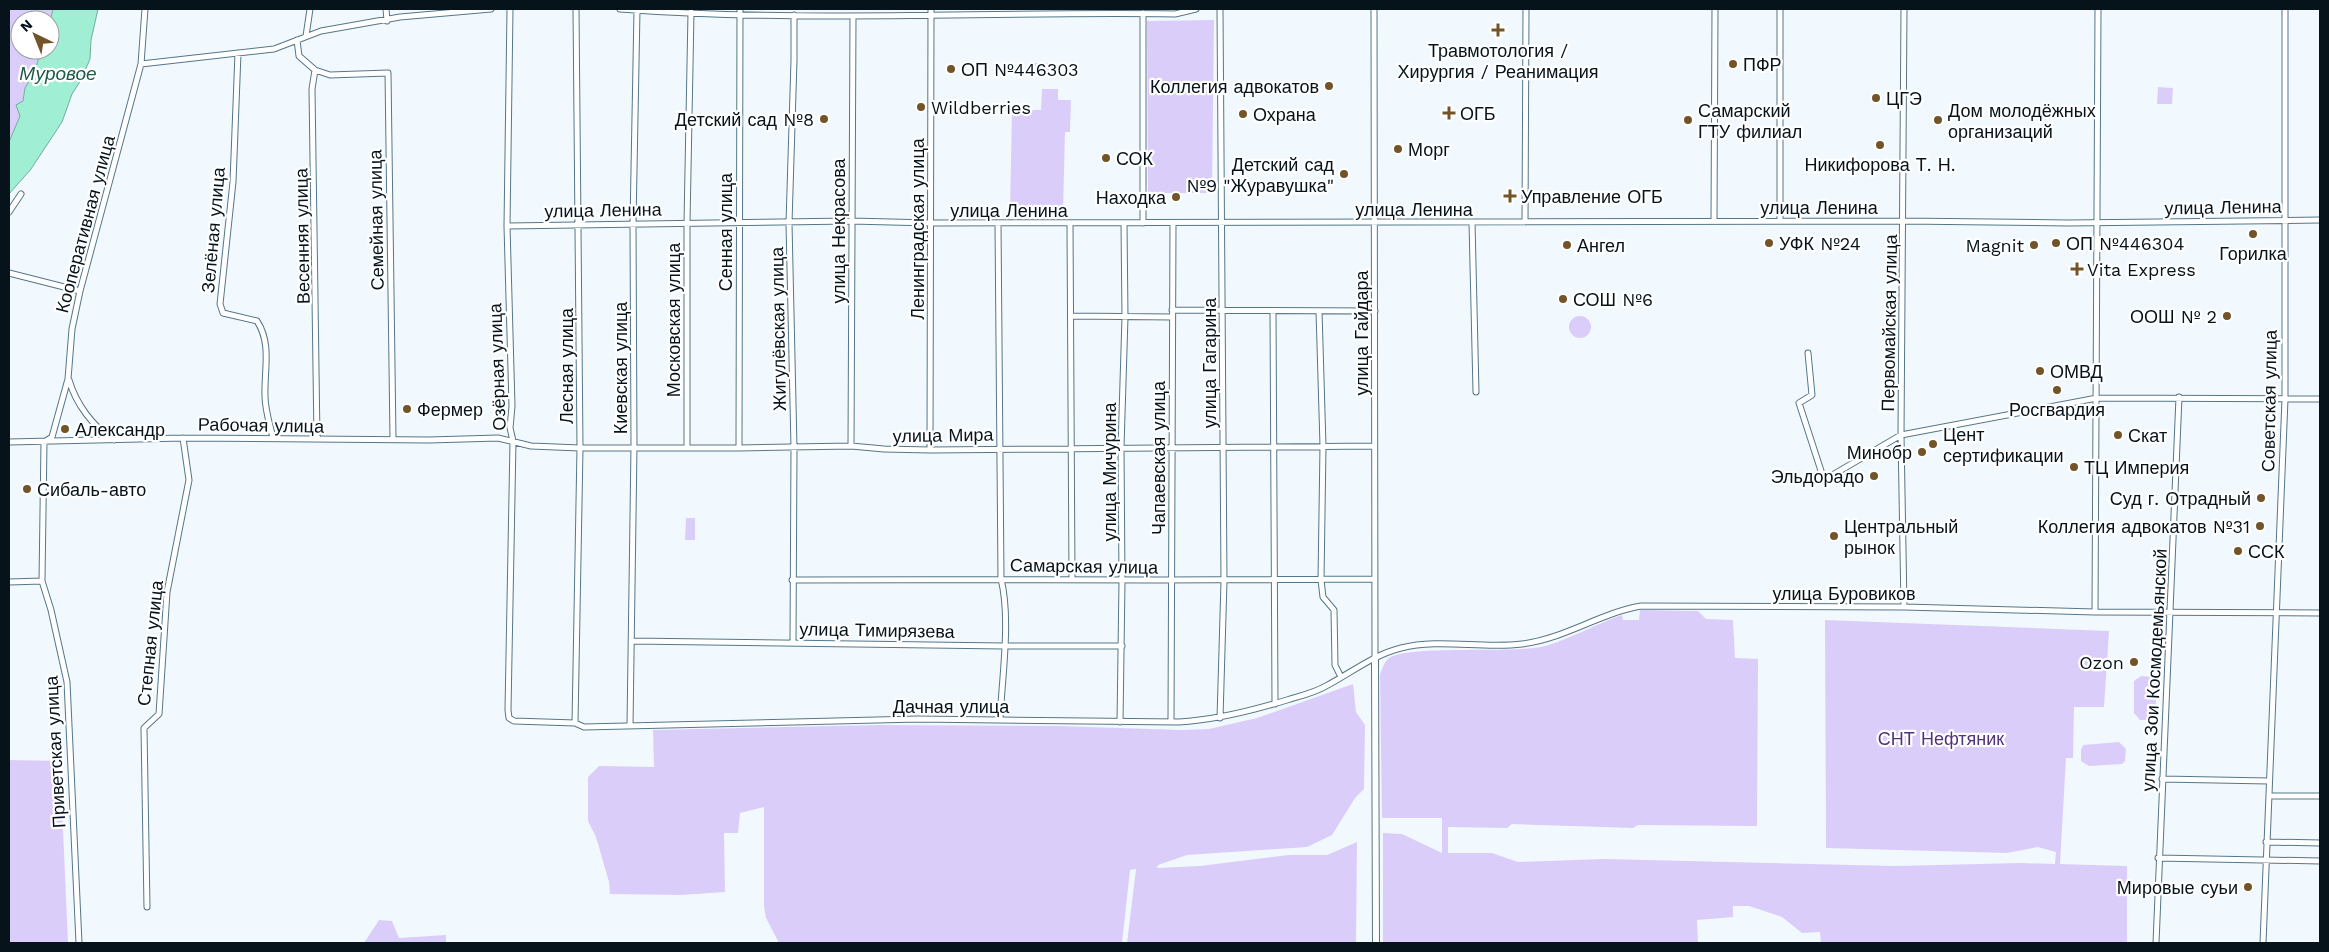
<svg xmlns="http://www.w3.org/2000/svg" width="2329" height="952" font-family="'Work Sans',sans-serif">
	<rect width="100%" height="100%" fill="#f2f9fe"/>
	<path fill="#dbcdf9" d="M9 9H53L50 21 20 20V50H41L35 71 25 88 20 116 9 142Z
		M1214 20 1212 193H1148L1147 21Z
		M1029 63H1053L1052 75 1029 74Z
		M2158 87 2173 88 2172 104H2157Z
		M1042 89H1058V100H1071L1070 132H1065L1063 212 1010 211 1012 110H1041Z
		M1569 327a11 11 0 1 1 22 0a11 11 0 1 1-22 0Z
		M686 518H695V540H685Z
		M1640 610 1698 611 1706 619 1733 620 1735 658 1758 659 1757 826 1638 825 1633 828 1512 824 1507 828 1448 827V853H1492L1518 862 1605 859 1895 866 2020 863 2055 864 2056 852 2038 847 2007 853 1826 848 1825 620 2109 631 2104 707H2074L2073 758H2066L2060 864 2127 866V943H1821L1820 932 1802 933 1782 917 1749 906H1733V917L1697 920 1698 943H1383V833L1402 834 1442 853V818H1382L1380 675C1382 669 1384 662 1389 658 1407 645 1509 653 1541 647 1564 642 1598 623 1622 615L1623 620H1639Z
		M2141 676 2152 677 2156 681V713L2151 720H2140L2134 713V681Z
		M1353 684 1356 712 1365 725 1364 789 1355 798 1332 835 1307 847 1187 855 1158 865 1157 868 1200 866 1289 855H1327L1357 842 1356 943H1127L1136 869 1130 870 1122 943H779L766 918 764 906V807L740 813 738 833H724L725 892 681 895 610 894 609 882 596 837 588 821V777L599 766 654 767 653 730 880 725 1058 726 1182 730 1209 729 1257 718Z
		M2119 742 2126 749 2125 761 2122 764 2089 766 2081 761V750L2083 745Z
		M9 760 60 761 68 943H9Z
		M379 920 392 921 399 938 446 935V943H364Z"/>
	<path fill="#a0efd4" stroke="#72ad9c" d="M53 9H98L91 40 90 59 81 80 72 94 62 122 31 169 9 194V142L20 116 16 105 23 101 25 88 35 71 41 50H50V21Z"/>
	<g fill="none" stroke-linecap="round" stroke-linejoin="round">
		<g stroke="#557689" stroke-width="7">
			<path id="minor" d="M386 9 387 21
				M510 9 507 226 512 406 510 428 513 441 508 710 509 718 514 721 575 723 584 727 918 719 1179 722C1216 720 1251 711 1287 700 1300 696 1314 693 1326 686 1351 673 1373 655 1401 648 1439 638 1482 649 1522 644 1564 639 1600 613 1641 606L1904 607 2095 612 2320 613
				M620 9C805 23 990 11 1175 14L1196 9
				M1220 9 1224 581 1220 718
				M1374 9 1375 658
				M1780 9V221
				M1904 9 1901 435 1904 607
				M1143 13V223
				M306 36 310 9
				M297 40 299 56 315 70 312 89 317 439
				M238 53 233 182 220 304 223 313 257 321C272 344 264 370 265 396 265 410 270 425 273 438
				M141 64 274 49 321 31 400 17 491 9
				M315 70 330 75 388 73 393 439
				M9 212 21 194
				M1714 221 1715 9
				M1472 222 1476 392
				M1525 222 1526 9
				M998 223 1001 579C1011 618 1002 678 1000 719
				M1070 223 1072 580
				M507 226 851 221 931 223 1904 221 2069 223 2320 220
				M9 273 80 291
				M1172 310 1375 311
				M1273 311 1275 704
				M1319 311 1323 446 1321 580 1323 597 1334 610 1335 665 1341 677
				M1072 316 1172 317
				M1808 353 1812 395 1799 403 1824 480 1901 435 2097 398 2320 399
				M69 380C76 404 93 427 114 440
				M9 442 183 438 429 440 498 438 531 446 580 448H739L851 446 884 449 930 450 1374 446
				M851 446 853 16
				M687 448V223L691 12
				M739 448 740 9
				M930 450 931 9
				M792 580C986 579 1180 581 1374 579
				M9 582 42 581
				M2095 612 2098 9
				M632 641 1004 646H1122
				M793 642 794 448 789 223 794 60V15
				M1120 722 1122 581 1121 447 1125 317 1124 223
				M1171 722 1173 223
				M575 723 580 448 576 9
				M630 725 634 447 633 223 637 10
				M2162 779 2269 781
				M2269 796H2320
				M2266 842 2320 843
				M2158 858 2320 861
				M147 907 144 728 159 714 167 592 189 480 183 438
				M79 943 67 682 51 610 42 581 44 442 52 437 68 379 72 329 80 291 141 64 145 9
				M2156 943C2162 761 2173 579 2179 397
				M2263 943 2285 399V9"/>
		</g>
		<g stroke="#557689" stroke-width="8">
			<path id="tertiary" d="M1375 658 1376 943"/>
		</g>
		<use href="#minor" stroke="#fff" stroke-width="5"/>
		<use href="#tertiary" stroke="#fff" stroke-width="6"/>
	</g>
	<g fill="#725428" stroke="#fff" stroke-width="2">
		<path d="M1495.5 22.5h5v5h5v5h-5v5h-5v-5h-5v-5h5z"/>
		<circle cx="1733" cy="64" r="5"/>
		<circle cx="951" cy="69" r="5"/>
		<circle cx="1329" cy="86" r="5"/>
		<circle cx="1876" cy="98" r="5"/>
		<circle cx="921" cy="107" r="5"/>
		<path d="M1446.5 105.5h5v5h5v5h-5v5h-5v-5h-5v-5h5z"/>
		<circle cx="1243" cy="114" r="5"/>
		<circle cx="824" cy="119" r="5"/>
		<circle cx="1688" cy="120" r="5"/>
		<circle cx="1938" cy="120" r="5"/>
		<circle cx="1880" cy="145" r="5"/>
		<circle cx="1398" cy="149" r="5"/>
		<circle cx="1106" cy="158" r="5"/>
		<circle cx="1344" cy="174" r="5"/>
		<path d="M1507.5 188.5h5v5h5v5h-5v5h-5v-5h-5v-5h5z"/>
		<circle cx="1176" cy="197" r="5"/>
		<circle cx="2253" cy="234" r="5"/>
		<circle cx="1769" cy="243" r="5"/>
		<circle cx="2056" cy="243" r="5"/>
		<circle cx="1567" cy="245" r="5"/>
		<circle cx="2034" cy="245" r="5"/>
		<path d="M2074.5 261.5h5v5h5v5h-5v5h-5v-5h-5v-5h5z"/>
		<circle cx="1563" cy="299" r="5"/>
		<circle cx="2227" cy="316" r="5"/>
		<circle cx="2040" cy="371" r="5"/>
		<circle cx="2057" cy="390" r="5"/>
		<circle cx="407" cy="409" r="5"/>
		<circle cx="65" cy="429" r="5"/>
		<circle cx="2118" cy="435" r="5"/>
		<circle cx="1933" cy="444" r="5"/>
		<circle cx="1922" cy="452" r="5"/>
		<circle cx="2074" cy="467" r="5"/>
		<circle cx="1874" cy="476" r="5"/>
		<circle cx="27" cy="489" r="5"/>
		<circle cx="2261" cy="498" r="5"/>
		<circle cx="2260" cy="526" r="5"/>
		<circle cx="1834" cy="536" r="5"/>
		<circle cx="2238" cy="551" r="5"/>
		<circle cx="2134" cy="662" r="5"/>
		<circle cx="2248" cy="887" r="5"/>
	</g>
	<g text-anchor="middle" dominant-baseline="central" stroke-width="4.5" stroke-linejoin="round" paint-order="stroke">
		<g font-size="18" fill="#06131a" stroke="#fff" text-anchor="start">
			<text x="1498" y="50" text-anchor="middle">Травмотология /<tspan x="1498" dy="21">Хирургия / Реанимация</tspan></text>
			<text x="1743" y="64">ПФР</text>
			<text x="961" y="69">ОП №446303</text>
			<text x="1319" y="86" text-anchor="end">Коллегия адвокатов</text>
			<text x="1886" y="98">ЦГЭ</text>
			<text x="931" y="107">Wildberries</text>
			<text x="1698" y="110">Самарский<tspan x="1698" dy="21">ГТУ филиал</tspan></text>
			<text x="1948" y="110">Дом молодёжных<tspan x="1948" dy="21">организаций</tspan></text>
			<text x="1460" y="113">ОГБ</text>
			<text x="1253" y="114">Охрана</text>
			<text x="814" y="119" text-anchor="end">Детский сад №8</text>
			<text x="1408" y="149">Морг</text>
			<text x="1116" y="158">СОК</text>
			<text x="1334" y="164" text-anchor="end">Детский сад<tspan x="1334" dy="21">№9 "Журавушка"</tspan></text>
			<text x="1880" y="164" text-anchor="middle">Никифорова Т. Н.</text>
			<text x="1521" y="196">Управление ОГБ</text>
			<text x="1166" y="197" text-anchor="end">Находка</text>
			<text x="1779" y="243">УФК №24</text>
			<text x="2066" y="243">ОП №446304</text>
			<text x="1577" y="245">Ангел</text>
			<text x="2024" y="245" text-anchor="end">Magnit</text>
			<text x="2253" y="253" text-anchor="middle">Горилка</text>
			<text x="2087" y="269">Vita Express</text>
			<text x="1573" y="299">СОШ №6</text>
			<text x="2217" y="316" text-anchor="end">ООШ № 2</text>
			<text x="2050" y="371">ОМВД</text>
			<text x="417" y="409">Фермер</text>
			<text x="2057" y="409" text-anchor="middle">Росгвардия</text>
			<text x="75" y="429">Александр</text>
			<text x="1943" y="434">Цент<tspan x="1943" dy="21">сертификации</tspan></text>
			<text x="2128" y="435">Скат</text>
			<text x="1912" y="452" text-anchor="end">Минобр</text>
			<text x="2084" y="467">ТЦ Империя</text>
			<text x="1864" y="476" text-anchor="end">Эльдорадо</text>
			<text x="37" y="489">Сибаль-авто</text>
			<text x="2251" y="498" text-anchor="end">Суд г. Отрадный</text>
			<text x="1844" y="526">Центральный<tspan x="1844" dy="21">рынок</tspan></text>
			<text x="2250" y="526" text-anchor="end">Коллегия адвокатов №31</text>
			<text x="2248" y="551">ССК</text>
			<text x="2124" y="662" text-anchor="end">Ozon</text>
			<text x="2238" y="887" text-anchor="end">Мировые суьи</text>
		</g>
		<g font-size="18" fill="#06131a" stroke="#fff">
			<text x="1819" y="207">улица Ленина</text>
			<text transform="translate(2223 207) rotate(-1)">улица Ленина</text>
			<text x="1414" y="209">улица Ленина</text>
			<text transform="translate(603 210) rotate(-1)">улица Ленина</text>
			<text x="1009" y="210">улица Ленина</text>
			<text transform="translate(376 220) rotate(-91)">Семейная улица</text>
			<text transform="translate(85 224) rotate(-75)">Кооперативная улица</text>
			<text transform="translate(917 229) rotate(-90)">Ленинградская улица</text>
			<text transform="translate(213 230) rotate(-85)">Зелёная улица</text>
			<text transform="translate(838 231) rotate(-90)">улица Некрасова</text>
			<text transform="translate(725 232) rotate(-90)">Сенная улица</text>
			<text transform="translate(302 236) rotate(-91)">Весенняя улица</text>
			<text transform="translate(673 320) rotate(-90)">Московская улица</text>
			<text transform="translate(1889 323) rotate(-89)">Первомайская улица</text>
			<text transform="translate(778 329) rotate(-91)">Жигулёвская улица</text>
			<text transform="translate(1361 333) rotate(-90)">улица Гайдара</text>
			<text transform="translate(1209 363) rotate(-90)">улица Гагарина</text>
			<text transform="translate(566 366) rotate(-90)">Лесная улица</text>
			<text transform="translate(497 367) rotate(-92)">Озёрная улица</text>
			<text transform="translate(620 368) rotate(-90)">Киевская улица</text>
			<text transform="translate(2269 401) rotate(-89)">Советская улица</text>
			<text transform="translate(261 425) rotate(1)">Рабочая улица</text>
			<text transform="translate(943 435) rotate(-1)">улица Мира</text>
			<text transform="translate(1158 458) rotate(-90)">Чапаевская улица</text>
			<text transform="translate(1109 472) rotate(-90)">улица Мичурина</text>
			<text transform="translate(1084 566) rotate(1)">Самарская улица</text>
			<text x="1844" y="593">улица Буровиков</text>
			<text transform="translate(877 630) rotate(1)">улица Тимирязева</text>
			<text transform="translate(150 643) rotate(-84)">Степная улица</text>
			<text transform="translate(2154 670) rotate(-87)">улица Зои Космодемьянской</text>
			<text x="951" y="706">Дачная улица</text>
			<text transform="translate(55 752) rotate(-93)">Приветская улица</text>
		</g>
		<g font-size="18" fill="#50337a" stroke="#fff">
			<text x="1941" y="738">СНТ Нефтяник</text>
		</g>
		<g font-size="19" font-style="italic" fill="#1c5a49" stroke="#fff">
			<text x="58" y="73">Муровое</text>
		</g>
	</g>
	<rect width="2329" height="952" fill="none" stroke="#06131a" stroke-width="20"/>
	<g transform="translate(35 35) rotate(317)"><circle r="24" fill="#ffffff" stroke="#9ba1a3"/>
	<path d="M0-4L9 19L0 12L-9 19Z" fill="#725428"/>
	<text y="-8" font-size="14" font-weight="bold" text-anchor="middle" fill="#06131a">N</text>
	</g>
</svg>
